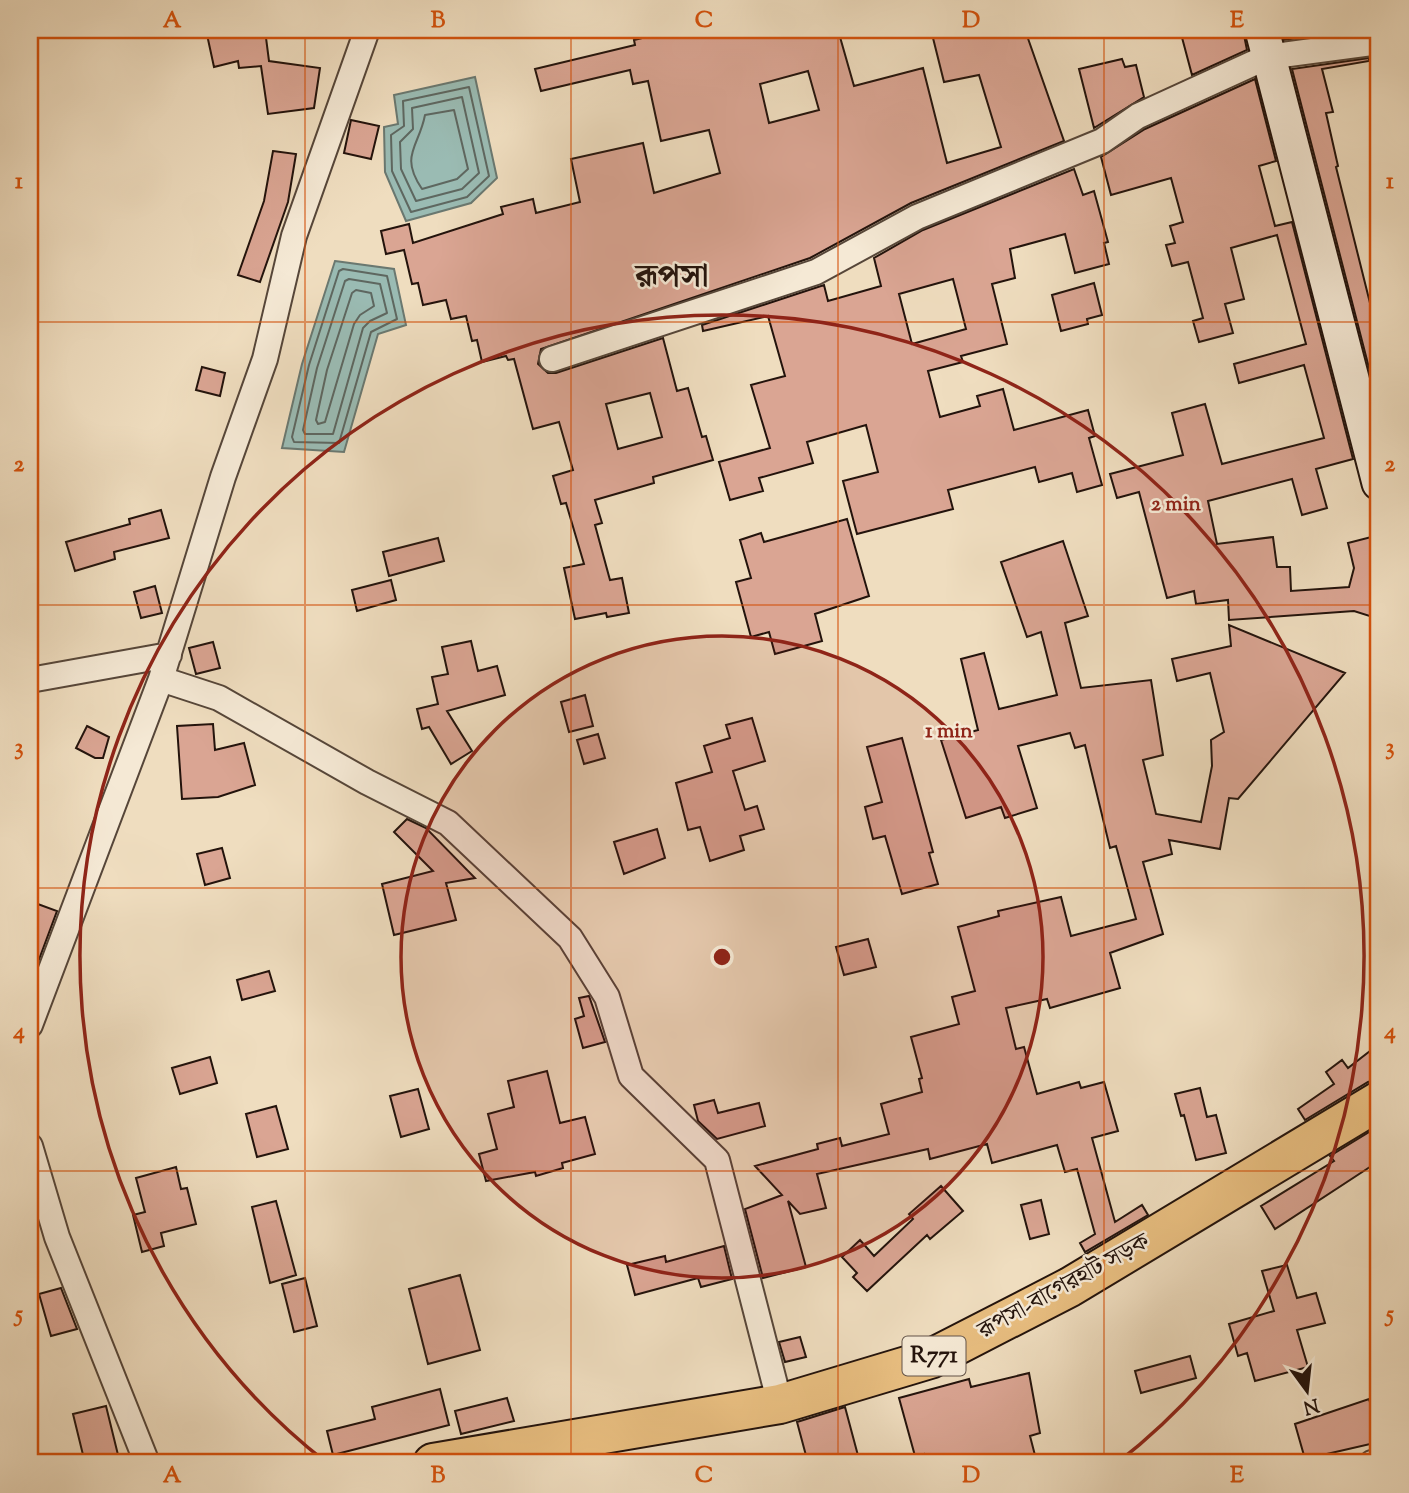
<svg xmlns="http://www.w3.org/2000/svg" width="1409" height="1493" font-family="'Sorts Mill Goudy','Noto Serif Bengali',serif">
	<rect width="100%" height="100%" fill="#efddbf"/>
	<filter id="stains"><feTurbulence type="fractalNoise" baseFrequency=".00286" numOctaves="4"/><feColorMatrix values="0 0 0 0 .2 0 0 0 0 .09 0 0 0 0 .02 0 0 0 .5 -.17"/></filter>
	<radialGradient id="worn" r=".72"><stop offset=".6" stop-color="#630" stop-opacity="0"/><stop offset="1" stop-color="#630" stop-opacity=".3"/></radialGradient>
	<path fill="#9abbb3" stroke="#6a7870" stroke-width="2" d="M475 77 497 178 471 203 406 221 385 172 384 127 398 124 394 95Z
		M335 261 394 269 406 325 378 334 344 452 282 448 302 364Z"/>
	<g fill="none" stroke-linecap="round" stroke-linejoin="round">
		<path stroke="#5e6760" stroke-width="2" d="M469 87 489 176 467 197 411 212 392 171 391 135 404 126 403 101Z
			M462 97 479 173 462 189 416 201 401 169 400 142 413 129 412 108Z
			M454 110 468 169 457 179 422 189C399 155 419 147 425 115Z
			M343 269 387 276 397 319 371 332 339 443 294 442 292 437 309 365 339 271Z
			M349 279 380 284 387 313 370 321 363 328 333 434H305L303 430 317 368 345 281Z
			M356 290 371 293 374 306 360 315 354 324 325 422 318 424 316 420 327 370 352 293Z"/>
	</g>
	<path fill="#daa593" stroke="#23130c" stroke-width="2" fill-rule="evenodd" d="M206 30H265L269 61 320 68 314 108 268 114 261 66 239 68 238 61 214 67Z
		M662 30H838L854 86 923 68 947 163 1001 147 979 75 944 82 931 30H1025L1064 141 911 203 810 258 541 349 538 364 548 373H556L663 338 677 391 688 388 702 437 706 436 713 460 653 477 654 483 595 500 602 523 595 525 610 580 622 578 629 613 607 617 606 613 575 619 564 568 584 564 566 503 561 504 553 476 573 470 559 422 533 429 514 359 508 360 506 356 482 362 477 340 472 341 466 316 451 319 446 300 423 305 418 283 412 284 404 250 386 254 381 231 409 224 413 243 503 214 501 207 533 199 536 213 580 202 571 159 643 143 654 193 720 173 709 130 661 141 648 81 633 84 630 70 541 91 535 69 635 45 634 40 663 33ZM808 71 819 110 769 123 760 84ZM650 393 662 437 618 449 606 404Z
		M1180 30H1243L1247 50 1192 75Z
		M1282 30H1358L1284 40Z
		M1369 58V61L1322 69 1333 112 1326 113 1338 166 1336 167 1379 339 1377 399 1292 69Z
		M1122 59 1125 67 1136 65 1144 97 1094 128 1079 69Z
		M1255 79 1276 161 1259 166 1275 226 1292 222 1353 459 1316 469 1327 508 1302 515 1292 479 1208 501 1217 544 1273 537 1277 567H1290L1291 591 1349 587 1354 568 1348 543 1379 535V619L1354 611 1229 620 1228 600 1196 604 1194 591 1167 598 1139 492 1117 498 1110 474 1183 455 1172 413 1205 404 1222 464 1324 438 1304 365 1239 383 1234 364 1306 344 1277 235 1231 248 1244 299 1225 304 1233 333 1199 342 1193 321 1203 318 1188 262 1172 266 1166 245 1175 243 1170 226 1183 222 1171 178 1111 195 1101 157 1145 129Z
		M351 120 379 126 371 159 344 153Z
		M273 151 296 154 288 202 260 282 238 275 264 201Z
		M1074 169 1083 195 1094 191 1108 242 1104 243 1109 264 1075 273 1065 234 1010 249 1015 278 992 284 1007 344 961 356 963 362 928 371 940 417 980 406 977 396 1003 389 1014 430 1088 410 1095 436 1089 438 1102 485 1077 492 1072 473 1039 482 1035 467 948 490 953 509 857 534 843 481 878 472 866 425 807 442 813 463 759 478 763 491 730 500 719 462 770 448 751 385 785 376 768 316 703 331 702 325 824 285 828 301 881 286 874 258 923 230ZM953 279 966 329 912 344 899 294Z
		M1094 283 1102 315 1087 319 1088 324 1061 331 1052 295Z
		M202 367 225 373 220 396 196 390Z
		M161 510 169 538 114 552 115 559 75 571 66 542 130 524 129 519Z
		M847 519 869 596 815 614 822 641 775 654 769 632 751 637 736 582 751 578 740 540 761 533 764 542Z
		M438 538 444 561 389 576 383 552Z
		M1063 541 1088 616 1065 623 1081 688 1151 680 1163 755 1143 760 1156 814 1201 822 1212 766 1211 740 1224 732 1210 673 1177 681 1172 659 1231 646 1229 625 1345 673 1238 799 1229 798 1220 849 1169 840 1172 854 1143 862 1163 934 1110 953 1120 988 1050 1008 1047 999 1006 1008 1016 1049 1024 1047 1037 1094 1079 1082 1081 1088 1104 1082 1118 1131 1092 1138 1115 1222 1142 1205 1148 1215 1085 1252 1080 1243 1095 1234 1077 1169 1065 1172 1057 1145 992 1163 987 1144 930 1159 928 1149 817 1174 826 1208 800 1214 788 1201 806 1267 763 1278 745 1209 782 1195 755 1166 818 1149 817 1144 840 1138 842 1146 889 1134 881 1104 922 1092 919 1079 922 1078 911 1037 959 1024 952 997 975 991 958 927 999 916 998 911 1061 897 1071 936 1136 919 1116 846 1110 848 1085 745 1075 748 1070 733 1018 746 1037 808 1005 818 1001 807 966 818 941 740 978 730 961 659 984 653 999 709 1057 695 1041 632 1027 637 1001 562Z
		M391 580 396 600 357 611 352 590Z
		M155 586 162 613 141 618 134 592Z
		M471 641 478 671 497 666 505 695 447 711 472 751 451 764 429 727 422 729 417 709 438 704 432 677 448 674 442 647Z
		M213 642 220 668 196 674 189 648Z
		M585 695 593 726 569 732 561 702Z
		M752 718 765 761 733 771 745 810 757 806 764 829 740 836 744 850 710 861 700 827 688 830 676 783 712 772 704 746 730 738 726 725Z
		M213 724 215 750 244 743 255 785 218 797 182 799 177 726Z
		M87 726 109 737 103 758H95L76 748Z
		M598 734 605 758 584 764 577 740Z
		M902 738 933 852 929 853 938 884 902 894 885 836 873 839 865 807 882 802 867 747Z
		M407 819 426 828 475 878 446 883 456 920 394 935 382 884 433 871 394 832Z
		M657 829 665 858 624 874 614 842Z
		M222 848 230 878 205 885 197 854Z
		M35 903 57 911 31 981 30 918Z
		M868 939 876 967 844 975 836 947Z
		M269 971 275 991 242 1000 237 980Z
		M589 996 605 1042 583 1048 575 1019 584 1016 579 998Z
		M1379 1044V1079L1368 1082 1305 1120 1298 1109 1334 1084 1326 1072 1342 1060 1348 1068Z
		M210 1057 217 1083 180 1094 172 1068Z
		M547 1071 560 1123 585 1117 595 1154 562 1163 563 1168 536 1176 535 1172 486 1181 479 1154 497 1149 488 1114 514 1107 508 1081Z
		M1200 1088 1207 1117 1216 1115 1226 1153 1196 1160 1184 1115 1181 1116 1175 1094Z
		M418 1089 429 1129 401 1137 390 1096Z
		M714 1100 718 1113 759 1103 765 1126 717 1139 698 1121 694 1105Z
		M276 1106 288 1149 257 1157 246 1114Z
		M1379 1126V1161L1275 1229 1261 1206 1334 1161 1330 1156Z
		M176 1167 181 1189 187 1188 196 1224 161 1233 164 1246 142 1252 133 1215 145 1212 136 1178Z
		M941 1186 963 1211 930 1239 927 1235 867 1291 853 1277 857 1273 842 1257 860 1240 874 1256 913 1219 909 1214Z
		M1041 1200 1049 1234 1030 1239 1021 1205Z
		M276 1201 296 1275 270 1283 252 1207Z
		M724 1246 732 1279 701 1287 698 1278 635 1295 627 1265 665 1256 666 1262Z
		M1287 1265 1297 1298 1316 1293 1325 1323 1297 1330 1308 1367 1255 1381 1247 1353 1238 1356 1229 1324 1274 1311 1262 1271Z
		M460 1275 480 1350 428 1364 409 1289Z
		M305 1278 317 1326 294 1332 282 1284Z
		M61 1288 77 1329 51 1336 39 1294Z
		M800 1337 806 1357 785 1362 779 1342Z
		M1190 1356 1196 1378 1141 1393 1135 1371Z
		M1029 1373 1040 1433 1030 1436 1037 1463H925L924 1454 915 1456 899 1398 969 1379 971 1387Z
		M440 1389 449 1425 333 1455 327 1431 375 1419 372 1407Z
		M507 1398 514 1421 461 1434 455 1411Z
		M1369 1399 1374 1415 1379 1413V1442L1305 1459 1295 1424Z
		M106 1406 120 1463H85L73 1414Z
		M845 1407 860 1463H808L797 1422Z"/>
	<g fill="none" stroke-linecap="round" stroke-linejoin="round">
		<g stroke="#564639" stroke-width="28">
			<path id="minor" d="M552 359 816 272 917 217 1102 141 1138 116 1267 57 1379 42
				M161 679 219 698 367 782 448 823 570 938 607 997 631 1076 717 1160 780 1404
				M30 680 169 655
				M30 1025 161 679 223 477 265 359 294 236 367 30
				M30 1146 57 1237 147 1463
				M1372 1463 1379 1461"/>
		</g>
		<g stroke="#23130c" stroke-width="37">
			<path id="secondary" d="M1262 30 1379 483"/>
		</g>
		<g stroke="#23130c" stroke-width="42">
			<path id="primary" d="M433 1463 780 1404 930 1359 1070 1287 1379 1101"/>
		</g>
		<use href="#minor" stroke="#f5e9d5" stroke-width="24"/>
		<use href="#secondary" stroke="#f5e9d5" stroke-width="33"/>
		<use href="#primary" stroke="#e8be80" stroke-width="38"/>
	</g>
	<path fill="none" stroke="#d4520c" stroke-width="2" stroke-opacity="0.55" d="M305 30V1463M571 30V1463M838 30V1463M1104 30V1463M30 322H1379M30 605H1379M30 888H1379M30 1171H1379"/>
	<circle cx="722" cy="957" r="321" fill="#8f2418" fill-opacity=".12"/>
	<g fill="none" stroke="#8f2418" stroke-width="3.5">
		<circle cx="722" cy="957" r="321"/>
		<path d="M327 1463A642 642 0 1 1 1117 1463"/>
	</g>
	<g text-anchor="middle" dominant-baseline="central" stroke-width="5" stroke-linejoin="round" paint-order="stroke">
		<rect fill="#f5e9d5" stroke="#625348" stroke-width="2" x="902.5" y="1336.5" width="63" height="39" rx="5"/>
		<g font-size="23" font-weight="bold" fill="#23130c">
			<text x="934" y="1356">R771</text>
		</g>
		<g font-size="24" fill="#23130c" stroke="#f5e9d5">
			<text transform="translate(1064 1287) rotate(-29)">রূপসা-বাগেরহাট সড়ক</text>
		</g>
		<g font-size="32" font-weight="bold" fill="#23130c" stroke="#f5e9d5">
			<text x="672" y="278">রূপসা</text>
		</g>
	</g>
	<circle cx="722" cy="957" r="10" fill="#8f2418" stroke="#f5e9d5" stroke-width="3.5"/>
	<g font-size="21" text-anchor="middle" font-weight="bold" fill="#8f2418" stroke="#f5e9d5" stroke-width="5" stroke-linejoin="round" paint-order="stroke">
		<text x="1176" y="510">2 min</text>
		<text x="949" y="737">1 min</text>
	</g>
	<rect width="1409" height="1493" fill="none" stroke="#efddbf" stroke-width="77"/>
	<g transform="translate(1307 1391) rotate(165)" stroke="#f5e9d5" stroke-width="5" paint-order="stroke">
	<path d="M0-5L12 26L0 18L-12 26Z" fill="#23130c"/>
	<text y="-10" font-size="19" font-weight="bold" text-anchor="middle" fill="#23130c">N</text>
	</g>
	<rect x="38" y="38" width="1332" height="1416" fill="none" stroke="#d4520c" stroke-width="2.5"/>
	<g font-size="23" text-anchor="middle" font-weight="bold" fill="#d4520c">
		<text x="172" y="27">A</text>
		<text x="438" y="27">B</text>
		<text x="704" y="27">C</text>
		<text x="971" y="27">D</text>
		<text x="1237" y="27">E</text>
		<text x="19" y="188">1</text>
		<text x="1390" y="188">1</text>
		<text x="19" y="471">2</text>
		<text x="1390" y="471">2</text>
		<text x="19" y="754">3</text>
		<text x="1390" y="754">3</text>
		<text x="19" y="1038">4</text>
		<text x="1390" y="1038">4</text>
		<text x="19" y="1321">5</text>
		<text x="1390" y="1321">5</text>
		<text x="172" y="1482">A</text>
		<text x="438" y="1482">B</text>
		<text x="704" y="1482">C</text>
		<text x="971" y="1482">D</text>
		<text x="1237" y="1482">E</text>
	</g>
	<rect width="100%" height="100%" filter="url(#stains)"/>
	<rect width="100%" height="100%" fill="url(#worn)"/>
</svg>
